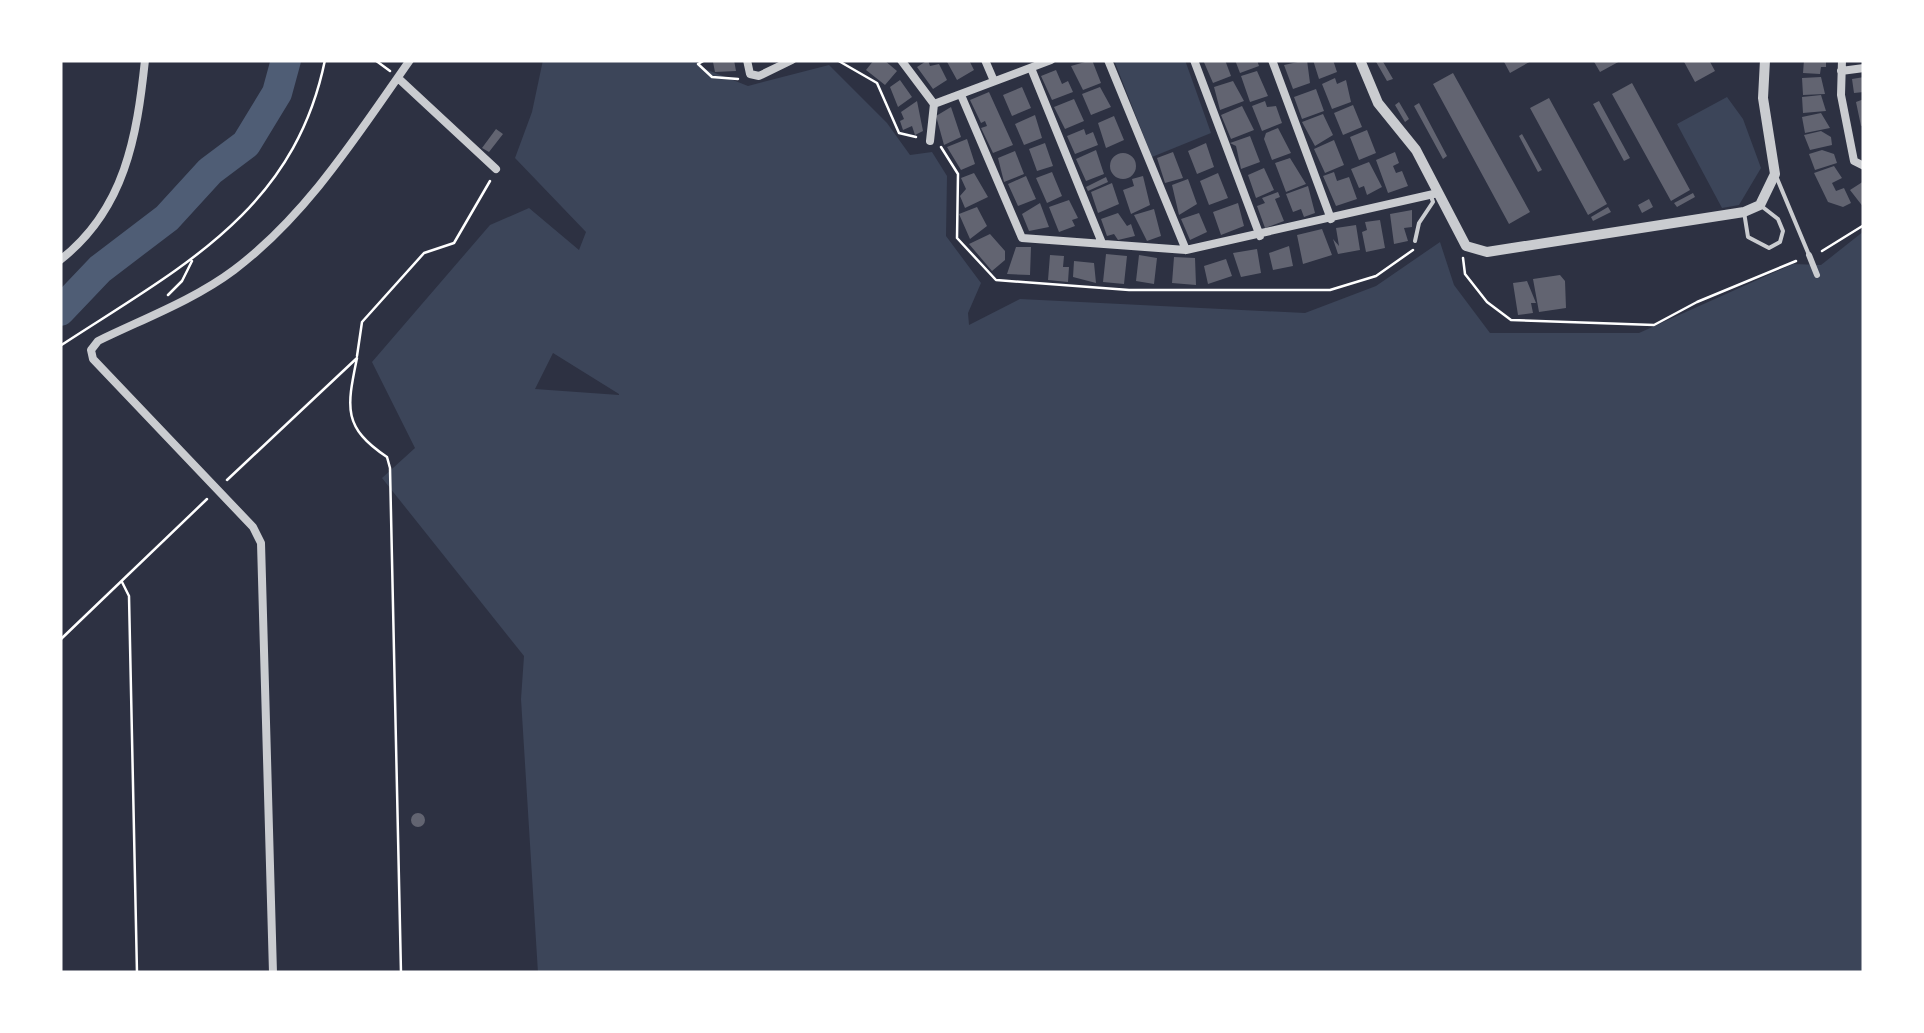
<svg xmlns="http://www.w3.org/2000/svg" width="1924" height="1033" font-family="'Titillium Web',sans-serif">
	<rect width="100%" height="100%" fill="#2d3142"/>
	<path fill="#3c4559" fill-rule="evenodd" d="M543 60H701L700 67 748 86 829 65 887 123 910 155 932 152 947 176 946 236 981 283 968 313 969 325 1020 299 1305 313 1376 286 1440 242 1454 285 1490 333H1639L1793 264 1821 265 1864 231V973H538L521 699 524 656 382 478 415 448 372 362 490 225 529 208 579 250 586 232 515 158 532 112ZM553 353 619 394V395L535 389Z
		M1114 60H1185L1211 133 1152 157Z
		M1727 97 1743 119 1761 168 1739 205 1722 208 1677 124Z"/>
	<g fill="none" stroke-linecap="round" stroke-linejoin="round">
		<path stroke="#4f5d75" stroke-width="30" d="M60 311 100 269 167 218 210 171 246 144 277 93 286 60"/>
	</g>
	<path fill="#626471" d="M718 60H734L736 71 715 72 713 62Z
		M874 60H884L897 71 885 85 866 70Z
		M928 60 930 66 939 64 947 80 933 89 917 67Z
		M946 60H969L974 70 957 80Z
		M1092 60 1101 83 1083 90 1071 66Z
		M1203 60H1225L1231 76 1213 83Z
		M1235 60H1257L1259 66 1240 73Z
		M1307 60 1310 83 1293 89 1284 65Z
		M1313 60H1333L1337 72 1319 79Z
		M1375 60H1382L1393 79 1387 81Z
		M1503 60H1533L1510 73Z
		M1593 60H1622L1600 72Z
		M1683 60H1709L1715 71 1695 82Z
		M1804 60H1826V67H1821L1820 74 1803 73Z
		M1056 70 1062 84 1068 81 1073 92 1052 100 1041 76Z
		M1257 71 1268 96 1250 102 1241 76Z
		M1453 73 1530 212 1509 224 1433 84Z
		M1821 77 1825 94 1803 95 1802 78Z
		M1864 77V92L1854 93 1852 79Z
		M1335 78 1337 84 1346 80 1351 102 1332 109 1322 84Z
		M900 80 912 97 898 107 890 87Z
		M1233 81 1244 101 1220 110 1214 87Z
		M1632 83 1690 190 1671 201 1612 94Z
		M1022 87 1031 108 1012 116 1003 95Z
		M1100 87 1111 107 1091 115 1082 94Z
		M1316 89 1324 111 1302 119 1294 97Z
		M989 92 1013 145 993 153 981 128 987 126 985 121 981 123 970 100Z
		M1821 95 1826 111 1803 113 1802 97Z
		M1549 98 1607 204 1588 215 1530 108Z
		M1074 99 1084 121 1065 129 1054 107Z
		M1864 99V125L1861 126 1856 102Z
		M917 101 923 131 915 135 912 126 903 130 900 121 904 119 901 112Z
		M1265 101 1267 107 1276 106 1282 123 1262 131 1252 106Z
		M1599 101 1630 158 1624 161 1593 104Z
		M1399 102 1409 119 1405 122 1395 105Z
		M1419 103 1447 156 1443 159 1414 106Z
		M1353 105 1362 127 1343 135 1334 113Z
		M1242 106 1254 130 1231 139 1221 115Z
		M951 107 961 137 944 145 936 116Z
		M1821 113 1830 128 1805 133 1802 117Z
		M1323 114 1333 135 1315 146 1302 122Z
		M1035 115 1042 138 1024 145 1015 124Z
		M1114 116 1124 140 1106 148 1098 123Z
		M1278 128 1291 153 1272 160 1264 139 1266 133Z
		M496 129 503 134 489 152 482 148Z
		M1084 129 1086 135 1093 132 1098 145 1075 154 1067 136Z
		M1367 130 1376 153 1359 160 1350 137Z
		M1821 131 1831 137 1832 145 1810 150 1804 135Z
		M1522 134 1542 170 1538 172 1519 136Z
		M1250 136 1260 162 1241 169 1236 146 1230 143Z
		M967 139 975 164 961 170 947 147Z
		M1334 140 1344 165 1325 173 1314 149Z
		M1045 143 1053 166 1037 171 1029 149Z
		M1206 143 1214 167 1197 174 1188 151Z
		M1096 150 1104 174 1086 181 1076 159Z
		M1822 150 1834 154 1837 163 1815 170 1809 154Z
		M1015 151 1024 174 1004 182 998 158Z
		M1173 152 1183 178 1165 183 1157 158Z
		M1395 152 1399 163 1393 166 1396 173 1402 171 1408 186 1388 193 1376 160Z
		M1110 166a13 13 0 1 1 26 0a13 13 0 1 1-26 0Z
		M1290 158 1306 184 1286 192 1275 163Z
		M1369 162 1382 187 1367 195 1364 186 1359 188 1351 169Z
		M1834 166 1842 178 1832 183 1836 191 1844 188 1851 203 1843 207 1828 202 1814 173Z
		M1264 168 1274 190 1256 198 1248 175Z
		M1052 172 1062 196 1047 203 1036 178Z
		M1334 172 1337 181 1349 177 1357 199 1336 206 1323 176Z
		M974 173 988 197 965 208 960 196 966 189 961 178Z
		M1218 173 1228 198 1209 205 1200 181Z
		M1026 176 1036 199 1018 206 1008 184Z
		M1143 176 1150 205 1131 214 1123 190 1134 186 1132 179Z
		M1106 177 1108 182 1088 191 1086 187Z
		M1188 179 1197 204 1179 215 1172 185Z
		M1864 181V208L1850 190Z
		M1112 183 1119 204 1098 213 1091 192Z
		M1308 186 1315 213 1304 217 1301 209 1293 212 1286 194Z
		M1278 192 1280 197 1275 199 1284 221 1265 228 1257 206 1265 203 1262 198Z
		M1693 193 1695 197 1677 207 1674 203Z
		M1649 199 1653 207 1642 213 1638 205Z
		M1069 200 1078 218 1072 220 1075 226 1059 232 1049 207Z
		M1040 203 1049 227 1029 231 1022 214Z
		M1238 203 1244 226 1221 235 1213 212Z
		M977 207 987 226 970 239 959 214Z
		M1608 207 1611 212 1593 221 1591 217Z
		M1154 209 1161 236 1147 241 1134 215Z
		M1412 210V227L1404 228 1408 241 1394 244 1390 214Z
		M1118 213 1127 226 1131 224 1135 236 1118 240 1114 234 1107 236 1101 219Z
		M1199 213 1207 232 1190 240 1181 219Z
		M1380 220 1385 248 1366 252 1362 232 1367 230 1365 222Z
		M1356 225 1360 250 1338 254 1333 239 1339 246 1336 228Z
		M1322 229 1332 255 1303 264 1297 235Z
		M990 234 1005 251V260L992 271 969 244Z
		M1289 246 1293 266 1273 270 1269 253Z
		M1016 247H1031L1030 275 1007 274Z
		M1257 249 1261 273 1241 277 1233 253Z
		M1106 254 1127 256 1124 284 1103 282Z
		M1050 255 1064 256 1063 267H1069L1068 282 1048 280Z
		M1139 255 1157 258 1154 284 1136 281Z
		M1174 257 1195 258 1196 285 1172 283Z
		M1226 259 1232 276 1208 284 1204 266Z
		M1074 261 1094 263 1096 283 1073 277Z
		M1560 275 1565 281 1566 308 1539 312 1533 279Z
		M1527 281 1536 303H1531L1533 313 1518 315 1513 283Z
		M411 820a7 7 0 1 1 14 0a7 7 0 1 1-14 0Z"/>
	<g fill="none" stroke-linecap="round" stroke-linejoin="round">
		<path stroke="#fff" stroke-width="2.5" d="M375 60 390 71
			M705 60 698 64 712 77 738 79
			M837 60 877 83 899 133 916 137
			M941 147 958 174 957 238 996 280 1129 290H1330L1376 276 1413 250
			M1822 251 1864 225
			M1463 258 1465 274 1487 302 1511 320 1654 325 1697 302 1796 261
			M168 295 182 281 192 261
			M60 346C179 268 294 212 325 60
			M357 356 362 322 424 253 454 243 490 181
			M227 480 357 358C347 407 342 427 387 457L390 468 401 973
			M122 582 129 596 137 973
			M60 640 207 499"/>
		<path stroke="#caccd0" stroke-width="4" d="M1776 176 1809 255
			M1744 212 1748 237 1769 248 1780 242 1783 231 1778 219 1760 205
			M1415 241 1419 223 1433 202 1431 196"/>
		<path stroke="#caccd0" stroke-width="6" d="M1809 255 1817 275"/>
		<path stroke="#caccd0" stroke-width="8" d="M747 60 750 74 759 76 792 60
			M901 60 934 104 1051 60
			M985 60 994 81
			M1108 60 1186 250
			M1194 60 1260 236
			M1272 60 1331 219
			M1842 60 1841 95 1854 161 1864 166
			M1031 68 1102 243
			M1841 71 1864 68
			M398 78 496 169
			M961 95 1022 238 1186 250 1438 193
			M930 141 934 104
			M60 260C125 210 137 136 145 60
			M273 973 261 543 253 527 93 359 91 350 98 341C143 319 194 300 234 270 307 215 358 134 410 60"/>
		<path stroke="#caccd0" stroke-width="10" d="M1360 60 1378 103 1416 150 1466 246 1487 252 1744 212 1760 205 1775 174 1763 98 1765 60"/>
	</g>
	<rect width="1924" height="1033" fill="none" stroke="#ffffff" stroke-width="125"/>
</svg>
